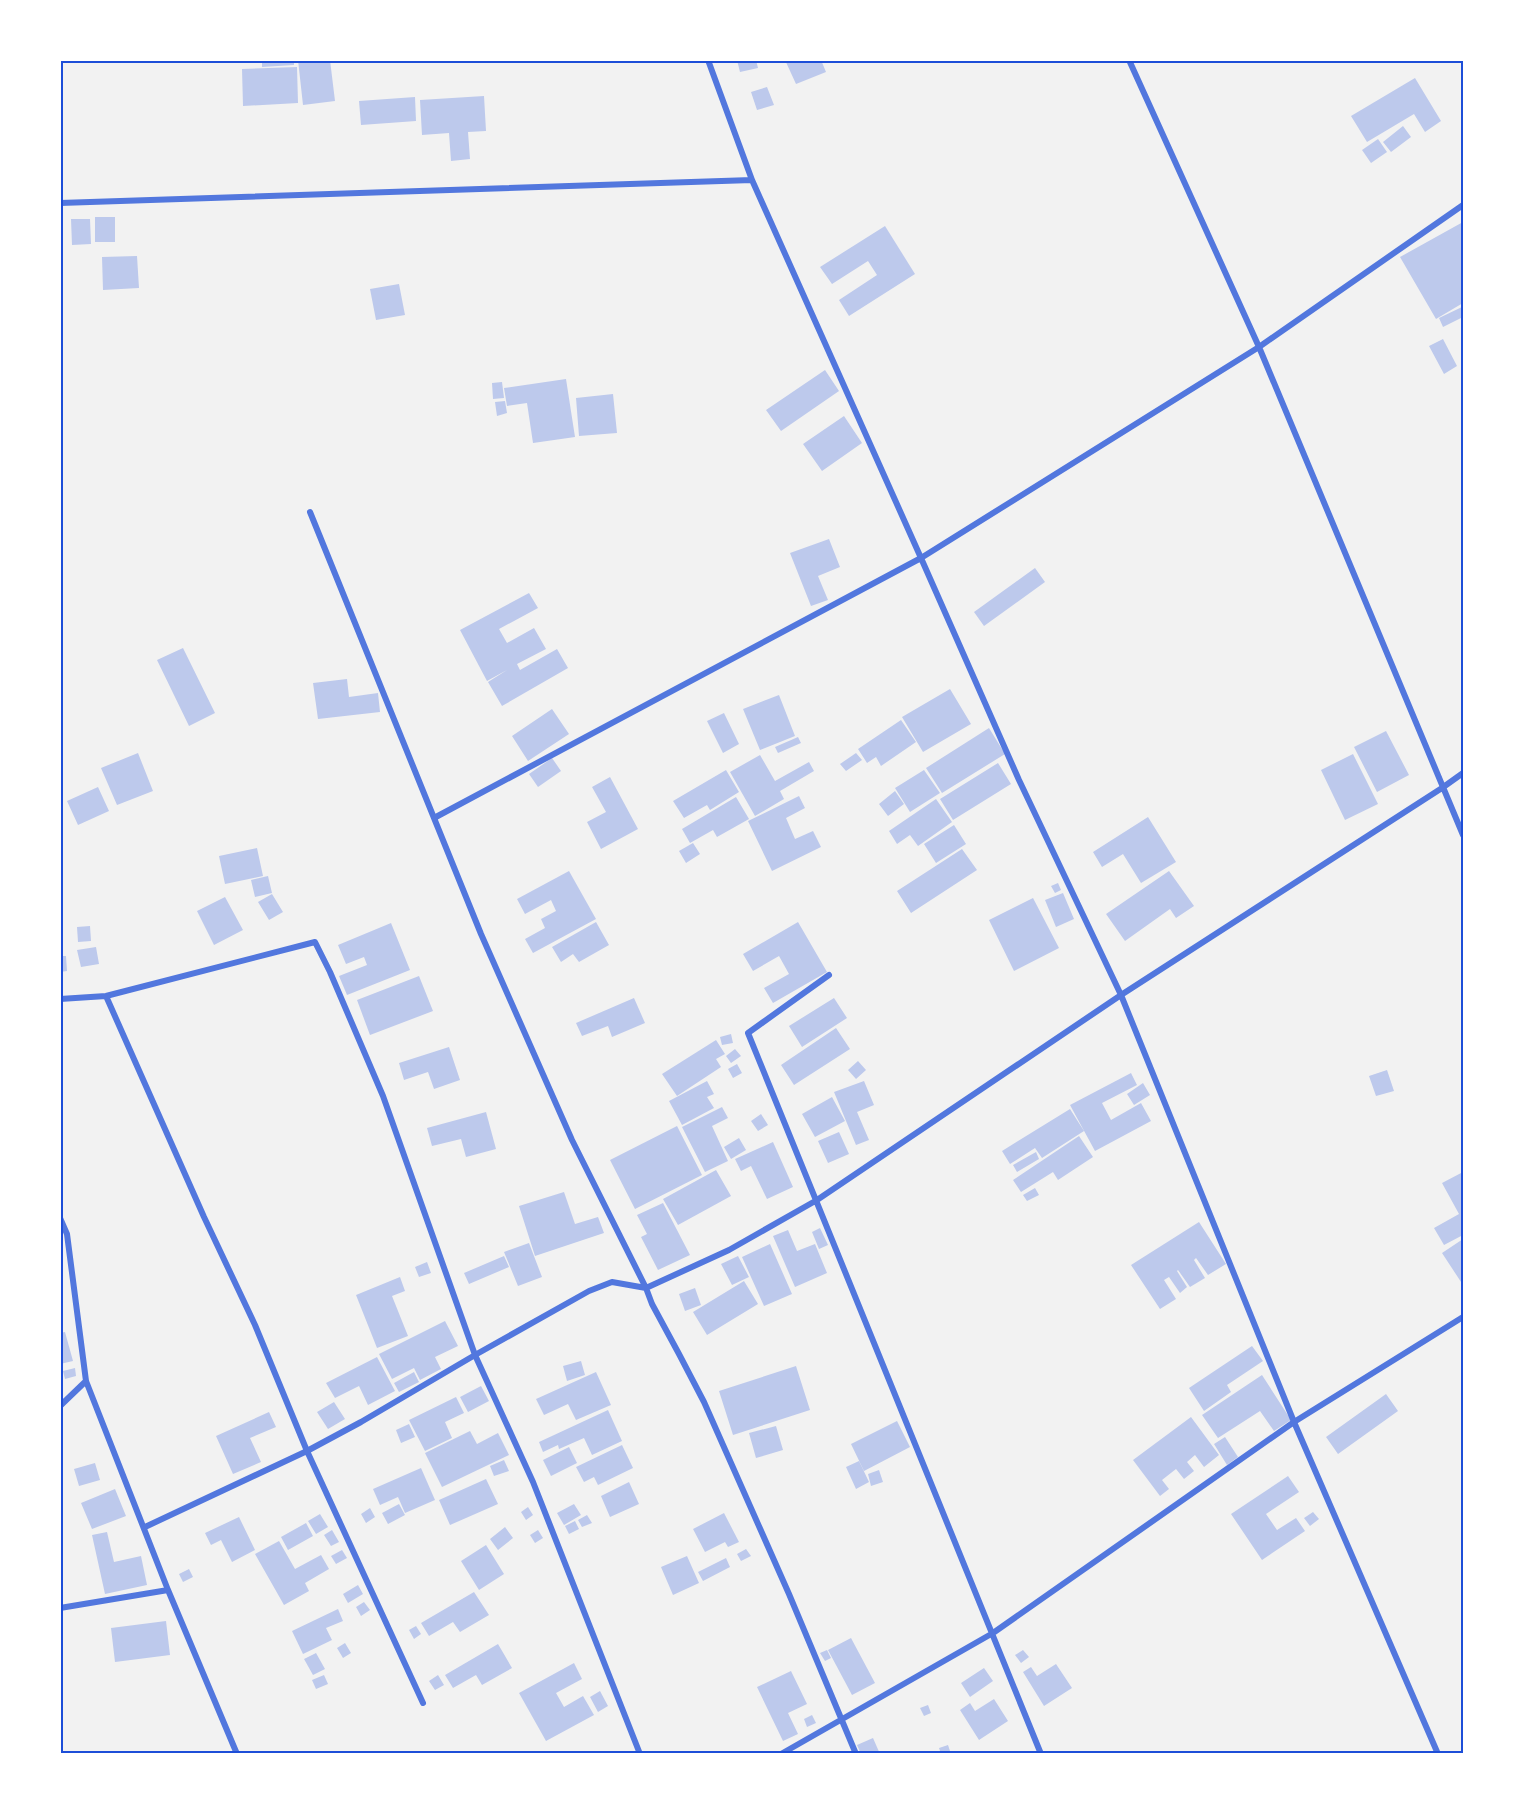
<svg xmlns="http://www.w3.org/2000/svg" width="1523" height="1814" font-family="Figtree,sans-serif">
	<rect width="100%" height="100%" fill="#f2f2f2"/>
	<path fill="#bdc9ec" d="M262 60H294V65L262 67Z
		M298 60H330L335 101 303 105Z
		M737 60H756L758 68 740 72Z
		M785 60H821L826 72 796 84Z
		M297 67 298 103 243 106 242 69Z
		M1415 78 1441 121 1425 132 1414 114 1367 142 1351 116Z
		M767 87 774 105 757 110 751 92Z
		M484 96 486 131 468 132 470 159 451 161 449 133 422 135 420 100Z
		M415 97 416 121 361 125 359 101Z
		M1403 126 1411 137 1391 152 1383 142Z
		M1378 139 1387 152 1371 163 1362 150Z
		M95 217H115V242H95Z
		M71 219H90L91 244 72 245Z
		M1463 222V303L1436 319 1400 257Z
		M885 226 915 274 849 316 839 300 877 275 868 261 832 284 820 267Z
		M137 256 139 288 103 290 102 257Z
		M399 284 405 315 376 320 370 289Z
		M1462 307 1463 317 1443 327 1439 318Z
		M1443 339 1457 366 1444 374 1429 346Z
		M825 370 839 391 781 431 766 410Z
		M566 379 575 437 533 443 527 403 507 406 504 388Z
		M502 382 504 398 493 399 492 383Z
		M613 394 617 433 579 436 576 398Z
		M505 401 507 413 497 416 495 402Z
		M844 416 862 443 822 471 803 444Z
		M829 539 840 567 818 576 828 600 811 606 790 553Z
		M1035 568 1045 582 984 626 974 612Z
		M529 593 538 608 499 629 507 643 534 628 546 649 517 664 520 670 557 649 568 668 502 706 488 682 507 670 487 681 460 630Z
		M183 648 215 713 189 726 157 660Z
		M347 679 349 697 378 693 380 712 318 719 313 683Z
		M950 689 971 724 923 752 902 717Z
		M779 695 795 736 760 750 743 709Z
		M552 709 569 734 528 761 512 736Z
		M724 713 739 744 723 753 707 721Z
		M901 720 916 742 881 766 876 757 867 763 858 749Z
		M989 728 1005 754 942 793 926 768Z
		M1386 731 1409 775 1377 792 1354 747Z
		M798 737 801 743 778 753 775 747Z
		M138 753 153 791 117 805 101 768Z
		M856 753 862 760 846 771 840 764Z
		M1353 754 1378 804 1345 820 1321 770Z
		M760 755 775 781 809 762 814 771 780 791 784 799 755 816 730 772Z
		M552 758 561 771 538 787 529 774Z
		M998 763 1011 784 953 820 940 799Z
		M726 770 739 792 710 810 707 805 684 818 673 801Z
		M924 770 940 793 910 812 895 788Z
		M610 777 638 829 601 849 587 822 606 812 592 787Z
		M98 787 109 811 78 825 67 801Z
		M895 791 904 804 888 816 879 804Z
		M799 796 805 808 786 818 795 839 813 831 821 847 772 871 748 821Z
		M736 797 749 819 717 837 713 830 690 843 682 829Z
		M936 799 952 822 918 846 910 835 897 844 889 831Z
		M1148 817 1176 862 1141 883 1123 854 1102 867 1093 852Z
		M954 825 966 844 936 863 924 844Z
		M693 843 700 854 686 863 679 851Z
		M257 848 263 876 225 884 219 856Z
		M962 849 977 870 911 913 897 891Z
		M569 871 596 919 533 953 525 939 545 928 541 919 556 911 551 900 525 914 517 899Z
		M1169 871 1194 906 1176 918 1170 909 1125 941 1106 914Z
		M268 876 272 893 255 897 251 880Z
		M1058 883 1061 890 1055 893 1051 886Z
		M1063 893 1074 919 1056 927 1045 900Z
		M272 894 283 912 269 920 258 902Z
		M225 897 243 930 214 945 197 911Z
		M1033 898 1059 948 1014 971 989 920Z
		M596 922 609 945 579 962 573 954 561 962 552 947Z
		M798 922 827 972 773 1003 764 988 789 974 779 956 753 971 743 954Z
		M391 923 410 970 347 995 339 976 367 965 364 957 346 964 338 945Z
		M90 926 91 941 78 942 77 927Z
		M96 947 99 964 81 967 77 950Z
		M60 956H66L67 971 60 972Z
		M419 976 433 1011 370 1035 357 1000Z
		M634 998 645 1023 612 1037 608 1026 582 1036 576 1023Z
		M834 998 847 1018 802 1047 789 1026Z
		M836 1028 850 1049 794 1085 781 1065Z
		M731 1034 733 1043 722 1045 720 1037Z
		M716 1040 725 1054 716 1059 721 1067 677 1096 662 1074Z
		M449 1047 460 1080 434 1089 428 1072 404 1080 399 1063Z
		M735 1049 741 1056 731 1063 726 1056Z
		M858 1061 866 1070 856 1079 848 1070Z
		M737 1064 742 1073 733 1078 728 1069Z
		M1387 1070 1394 1091 1376 1096 1369 1076Z
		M1131 1073 1137 1085 1102 1103 1111 1120 1141 1103 1151 1121 1095 1151 1070 1105Z
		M707 1081 714 1094 707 1097 714 1108 682 1125 669 1101Z
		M864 1081 874 1105 857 1112 869 1140 856 1145 834 1092Z
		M1143 1083 1150 1095 1134 1105 1127 1094Z
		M832 1097 845 1121 815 1137 802 1114Z
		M722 1107 728 1118 712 1126 728 1161 705 1172 682 1127Z
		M1070 1109 1084 1131 1042 1158 1035 1148 1010 1164 1002 1151Z
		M486 1112 496 1149 466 1157 461 1139 432 1146 427 1128Z
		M761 1114 768 1125 758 1131 751 1121Z
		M677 1126 702 1175 635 1209 610 1160Z
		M839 1132 849 1154 828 1163 818 1141Z
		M1079 1136 1093 1157 1058 1180 1053 1172 1021 1192 1013 1180Z
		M739 1138 746 1150 731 1159 724 1147Z
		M773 1142 793 1187 767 1199 751 1166 741 1171 735 1159Z
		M1036 1152 1039 1159 1017 1172 1013 1165Z
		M716 1170 731 1196 678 1225 663 1199Z
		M1463 1172V1235L1444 1245 1434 1228 1459 1214 1442 1183Z
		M1035 1188 1039 1195 1027 1201 1023 1195Z
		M564 1192 575 1224 598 1217 604 1233 535 1256 519 1206Z
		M663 1203 690 1255 658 1270 641 1237 647 1234 637 1215Z
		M1199 1222 1226 1264 1208 1275 1196 1258 1194 1260 1205 1278 1190 1287 1178 1270 1177 1271 1187 1287 1180 1293 1169 1277 1164 1280 1176 1299 1160 1309 1131 1265Z
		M820 1228 828 1245 819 1249 812 1232Z
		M788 1230 797 1251 815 1244 827 1273 795 1287 773 1236Z
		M1463 1239V1285L1442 1253Z
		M529 1243 542 1277 518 1286 504 1252Z
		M770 1244 792 1294 764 1306 742 1257Z
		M504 1256 509 1267 469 1284 464 1273Z
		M738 1256 749 1277 732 1285 721 1264Z
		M427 1262 431 1273 419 1277 415 1267Z
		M400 1277 405 1291 392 1296 408 1336 377 1348 356 1295Z
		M744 1281 758 1304 707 1335 693 1312Z
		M695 1288 701 1305 685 1311 679 1294Z
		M445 1321 458 1346 435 1357 441 1369 420 1380 414 1368 392 1379 379 1354Z
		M65 1332 73 1361 60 1364V1333Z
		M1252 1346 1263 1361 1227 1385 1231 1392 1204 1411 1189 1388Z
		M377 1357 395 1391 368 1405 359 1386 335 1398 326 1383Z
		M581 1361 585 1375 567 1381 563 1366Z
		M796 1366 810 1410 733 1435 719 1391Z
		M75 1368 76 1376 65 1379 63 1371Z
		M414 1372 419 1382 399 1392 394 1383Z
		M596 1372 611 1405 576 1420 568 1404 544 1415 536 1399Z
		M1262 1375 1291 1420 1274 1431 1260 1411 1218 1438 1202 1415Z
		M481 1386 489 1401 468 1412 460 1397Z
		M1386 1394 1398 1411 1338 1454 1326 1437Z
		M456 1397 464 1413 445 1422 452 1438 425 1451 409 1420Z
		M334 1402 345 1419 328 1429 317 1412Z
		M608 1410 622 1441 592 1455 584 1438 559 1449 558 1445 543 1452 539 1442Z
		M269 1412 276 1427 250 1438 261 1462 233 1474 216 1436Z
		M1191 1417 1219 1455 1204 1467 1195 1455 1187 1462 1194 1471 1184 1479 1176 1469 1162 1480 1169 1489 1160 1496 1133 1460Z
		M897 1421 910 1447 864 1471 851 1444Z
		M409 1424 415 1437 401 1443 396 1430Z
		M776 1426 783 1450 756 1458 749 1433Z
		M470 1431 477 1444 498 1433 509 1455 442 1487 425 1453Z
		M1225 1437 1238 1457 1227 1465 1214 1444Z
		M622 1445 633 1468 598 1485 594 1477 584 1482 576 1467Z
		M569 1447 577 1463 551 1476 543 1460Z
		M504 1460 509 1471 494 1476 490 1466Z
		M859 1461 869 1482 856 1489 846 1467Z
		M95 1463 100 1480 79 1486 74 1469Z
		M421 1468 435 1500 405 1513 398 1497 380 1505 373 1489Z
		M879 1470 883 1482 871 1486 868 1474Z
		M1288 1476 1299 1492 1266 1514 1277 1530 1296 1518 1305 1531 1262 1560 1231 1514Z
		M486 1479 498 1504 450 1525 439 1500Z
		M629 1482 639 1504 610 1517 601 1496Z
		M115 1489 126 1516 92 1529 81 1503Z
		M399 1504 405 1515 388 1524 382 1513Z
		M574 1504 581 1515 564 1525 557 1513Z
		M528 1507 533 1515 526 1520 521 1512Z
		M370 1508 375 1517 366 1523 361 1514Z
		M1313 1512 1319 1519 1310 1526 1304 1518Z
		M724 1513 739 1542 728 1547 725 1542 705 1552 693 1529Z
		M320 1514 328 1527 316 1534 308 1521Z
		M587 1515 592 1523 582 1527 578 1520Z
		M239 1517 255 1550 232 1562 221 1540 211 1545 205 1533Z
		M575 1521 579 1529 569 1534 565 1526Z
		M306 1523 313 1536 288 1550 281 1537Z
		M505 1527 513 1538 498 1550 490 1539Z
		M332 1530 339 1542 331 1546 324 1535Z
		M538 1530 543 1538 535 1543 530 1535Z
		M107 1532 114 1562 141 1556 147 1585 105 1594 92 1535Z
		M279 1541 295 1569 321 1555 329 1569 305 1583 309 1591 284 1605 255 1554Z
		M486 1545 504 1574 479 1590 461 1561Z
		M746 1549 751 1556 741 1561 737 1554Z
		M342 1550 347 1558 336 1564 331 1556Z
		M687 1556 699 1583 673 1595 661 1567Z
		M726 1558 730 1567 703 1581 698 1572Z
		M189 1569 193 1577 183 1582 179 1574Z
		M358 1585 363 1594 348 1603 343 1594Z
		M474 1592 489 1615 460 1632 453 1622 429 1636 421 1623Z
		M364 1602 370 1610 361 1616 356 1607Z
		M338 1609 343 1621 326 1628 332 1640 303 1654 292 1631Z
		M166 1621 170 1655 115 1662 111 1628Z
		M416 1626 421 1634 414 1639 409 1630Z
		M851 1638 875 1683 852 1695 828 1650Z
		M345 1643 351 1653 343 1658 337 1648Z
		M498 1644 512 1668 482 1685 476 1675 453 1688 445 1675Z
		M827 1650 831 1658 825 1661 820 1653Z
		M1023 1650 1029 1657 1021 1663 1015 1655Z
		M316 1653 325 1669 313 1675 304 1659Z
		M574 1663 582 1679 556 1693 564 1707 583 1696 594 1715 546 1741 519 1693Z
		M1056 1664 1072 1688 1044 1706 1023 1672 1031 1667 1037 1676Z
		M984 1668 993 1681 970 1697 961 1683Z
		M791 1671 807 1704 788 1713 798 1734 783 1741 757 1687Z
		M324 1675 328 1684 316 1689 312 1680Z
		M438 1675 444 1685 435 1690 429 1681Z
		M600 1691 608 1706 598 1712 590 1697Z
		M994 1699 1008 1721 979 1740 960 1710 970 1703 975 1711Z
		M928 1705 931 1713 924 1716 920 1708Z
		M812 1715 816 1723 807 1727 804 1719Z
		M873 1738 880 1754H861L857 1745Z
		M948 1745 951 1754H941L939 1748Z"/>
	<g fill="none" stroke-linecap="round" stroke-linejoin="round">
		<path stroke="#5277de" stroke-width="6" d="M708 60 752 180 921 558 1259 347 1463 205
			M1129 60 1259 347 1463 835
			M60 203 752 180
			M310 512 481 934 572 1140 646 1288 652 1304 679 1354 704 1402 789 1594 856 1754
			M434 818 921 558 1019 780 1121 995 1294 1422 1438 1754
			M829 975 748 1033 1041 1754
			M106 996 204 1217 255 1325 307 1451 423 1703
			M60 999 106 996 315 942 330 972 383 1096 475 1355 533 1482 640 1754
			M60 1218 67 1234 86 1381 168 1590 237 1754
			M60 1406 86 1381
			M145 1527 307 1451 361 1422 475 1355 589 1291 612 1282 646 1288 729 1250 817 1200 1121 995 1442 788 1463 773
			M60 1608 168 1590
			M781 1754 993 1633 1294 1422 1463 1317"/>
	</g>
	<rect width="1523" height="1814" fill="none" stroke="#ffffff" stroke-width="123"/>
	<rect x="62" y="62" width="1400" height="1690" fill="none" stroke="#1d4ed8" stroke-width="2"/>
</svg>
